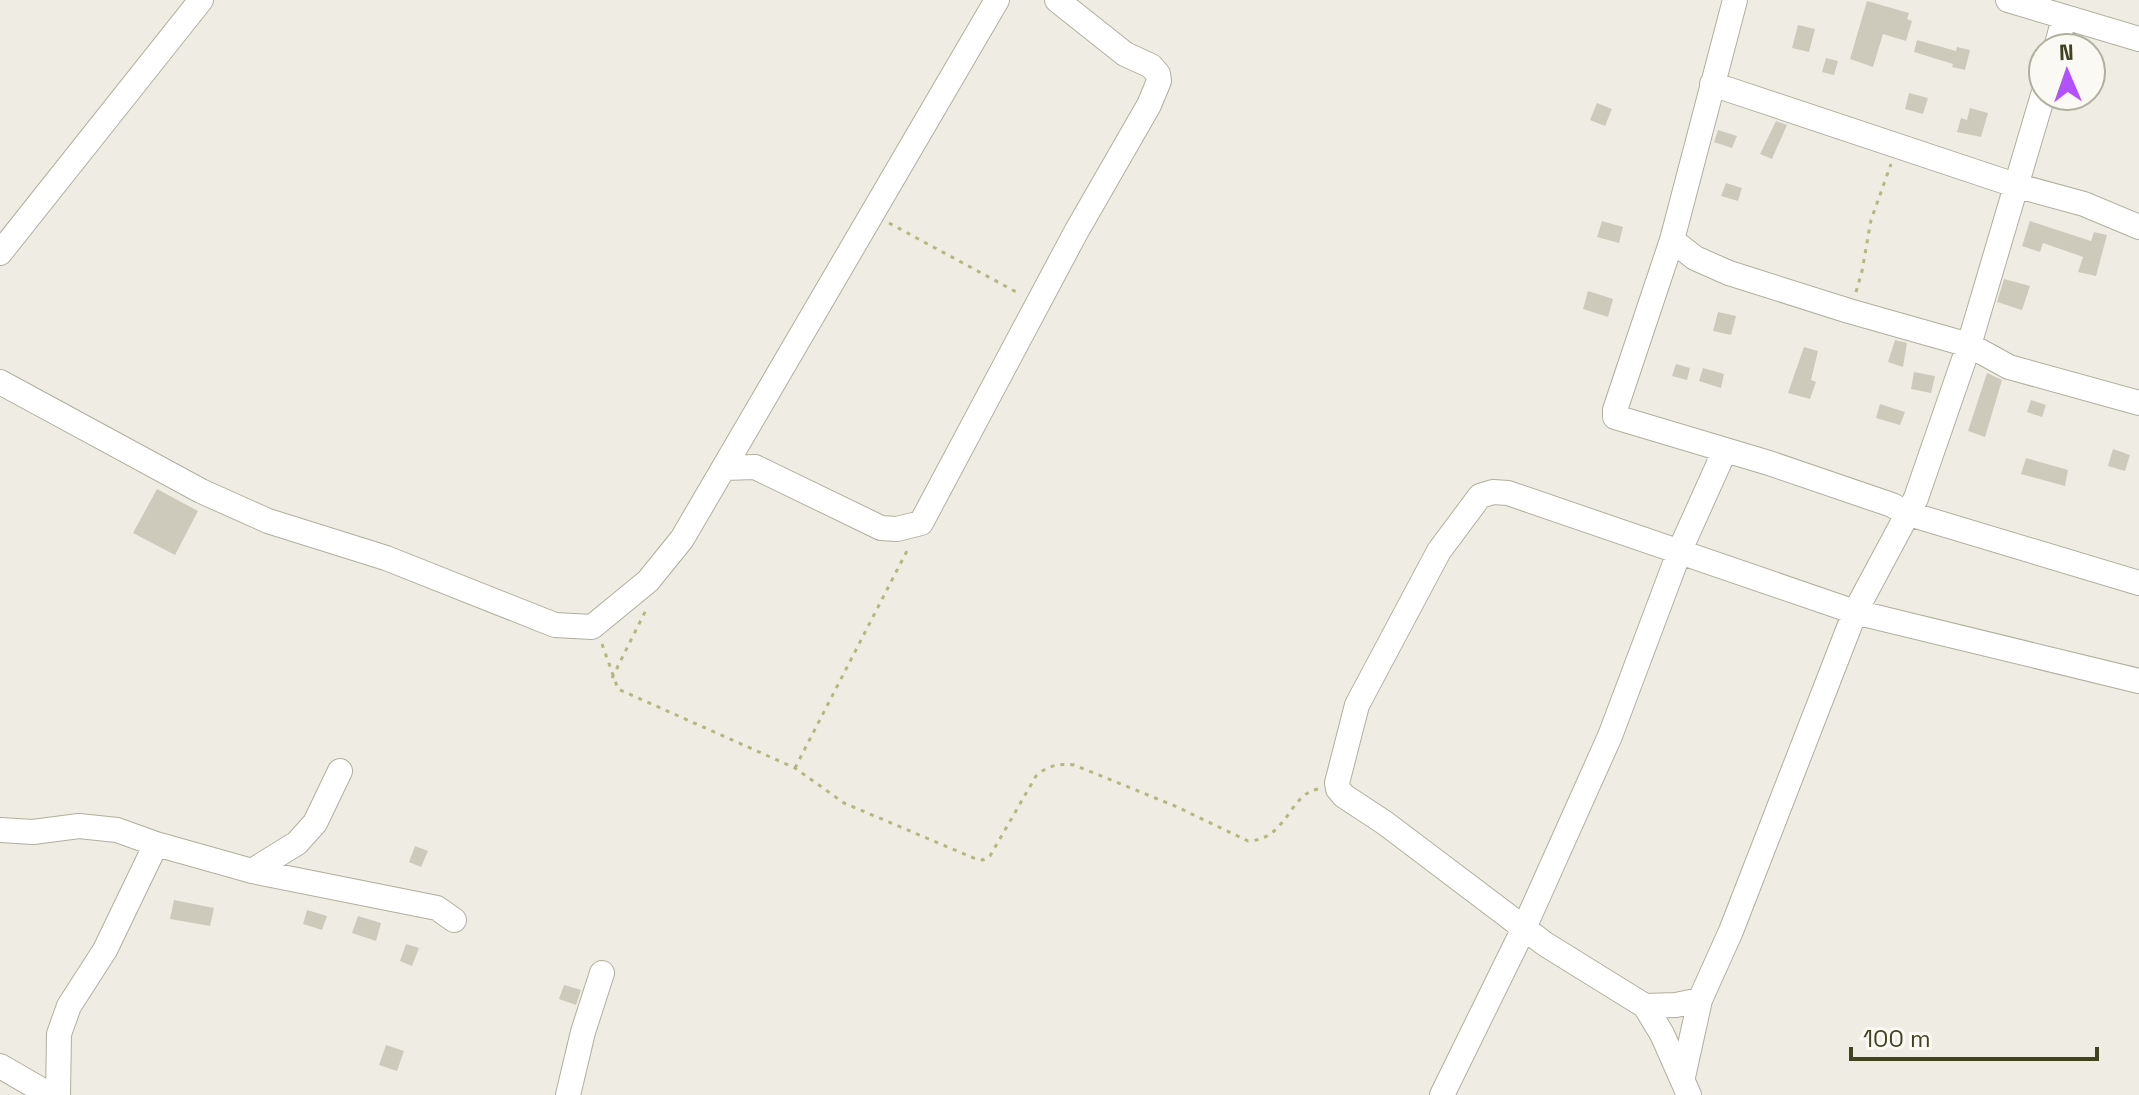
<svg xmlns="http://www.w3.org/2000/svg" width="2139" height="1095" font-family="'Space Grotesk',sans-serif">
	<rect width="100%" height="100%" fill="#efede3"/>
	<path fill="#cdcabb" d="M1867 1 1909 13 1907 19 1912 21 1906 41 1883 34 1873 67 1850 59Z
		M1798 25 1815 29 1809 52 1792 48Z
		M1917 40 1956 51 1957 47 1970 50 1965 70 1952 67 1953 64 1914 52Z
		M1826 58 1838 61 1834 75 1822 72Z
		M1909 93 1928 98 1923 114 1905 109Z
		M1597 103 1612 109 1605 126 1590 120Z
		M1970 108 1988 113 1981 137 1957 132 1961 118 1967 120Z
		M1776 121 1787 125 1772 159 1760 154Z
		M1718 130 1737 136 1732 148 1714 142Z
		M1726 183 1742 188 1738 201 1721 196Z
		M1602 221 1623 227 1619 243 1597 237Z
		M2030 221 2091 241 2094 232 2107 235 2096 276 2078 272 2083 257 2043 243 2040 252 2022 246Z
		M2004 279 2030 286 2022 310 1997 302Z
		M1588 291 1613 299 1608 317 1583 309Z
		M1718 312 1736 316 1731 335 1713 331Z
		M1895 340 1907 343 1903 367 1888 362Z
		M1804 347 1818 351 1811 380 1816 382 1810 399 1788 393Z
		M1676 364 1690 368 1687 380 1672 376Z
		M1703 368 1724 374 1721 388 1699 381Z
		M1914 372 1935 376 1931 393 1911 389Z
		M1987 373 2002 380 1985 437 1968 431Z
		M2031 400 2046 405 2042 417 2027 412Z
		M1880 404 1905 412 1900 425 1876 418Z
		M2113 449 2130 455 2125 471 2108 466Z
		M2026 458 2068 470 2065 486 2021 474Z
		M157 489 198 511 175 555 133 533Z
		M415 846 428 851 421 867 409 862Z
		M174 900 214 908 210 926 170 919Z
		M307 910 327 916 322 930 303 924Z
		M358 916 381 923 376 941 352 933Z
		M406 944 419 948 412 966 400 961Z
		M564 985 581 990 576 1005 559 999Z
		M386 1045 404 1051 397 1071 379 1065Z"/>
	<g fill="none" stroke-linecap="round" stroke-linejoin="round">
		<g stroke="#b0af9d" stroke-width="26">
			<path id="minor" d="M1735 0 1672 240 1615 410V417L1769 463 1892 505 1906 513 2139 583
				M2008 0 2139 39
				M2056 48 2064 18
				M1712 84 2018 186 2084 204 2139 227
				M2043 95 1969 345 1916 498 1855 612 1731 931 1700 1000 1676 1005 1645 1006 1545 944 1385 823 1344 796 1338 789 1337 783 1357 705 1439 551 1480 496 1493 492 1508 493 1855 612 2139 681
				M1672 240 1695 258 1729 273 1849 311 1969 345 2009 367 2139 403
				M0 253 201 0
				M0 382 201 491 268 521 386 558 555 625 592 627 648 581 682 539 997 0
				M724 468 755 467 881 528 897 529 921 523 1076 232 1149 105 1159 81 1158 74 1151 66 1125 54 1057 0
				M0 830 33 832 79 826 117 830 156 844 252 871 437 908 454 920
				M252 871 297 843 315 823 340 771
				M1645 1006 1662 1034 1689 1095
				M0 1066 50 1095
				M1683 1077 1700 1000
				M58 1095 59 1034 69 1006 105 950 156 844
				M568 1095 583 1032 602 973
				M1442 1095 1524 928 1610 736 1680 550 1725 450"/>
		</g>
		<path stroke="#b5b680" stroke-width="3" stroke-dasharray="4 6" stroke-linecap="butt" d="M889 223 1020 294
			M1856 292 1862 271 1871 220 1891 164
			M602 644 618 689 795 768 844 803 976 859 983 860 990 856 1036 776C1047 766 1058 763 1074 765L1175 806 1248 841C1287 840 1289 794 1318 789
			M612 678 646 610
			M795 768 909 547"/>
		<use href="#minor" stroke="#fff" stroke-width="24"/>
	</g>
	<g transform="translate(2067 72) rotate(358)"><circle r="38" fill="#faf9f4" stroke="#b0b09f" stroke-width="2"/>
	<path d="M0-6L14 30L0 20L-14 30Z" fill="#b350ff"/>
	<text y="-12" font-size="22" font-weight="bold" text-anchor="middle" fill="#414220">N</text>
	</g>
	<path d="M1851 1047v12h246v-12" fill="none" stroke="#414220" stroke-width="4"/>
	<text x="1863" y="1047" font-size="24" fill="#414220" stroke="#faf9f4" stroke-width="6" paint-order="stroke">100 m</text>
</svg>
